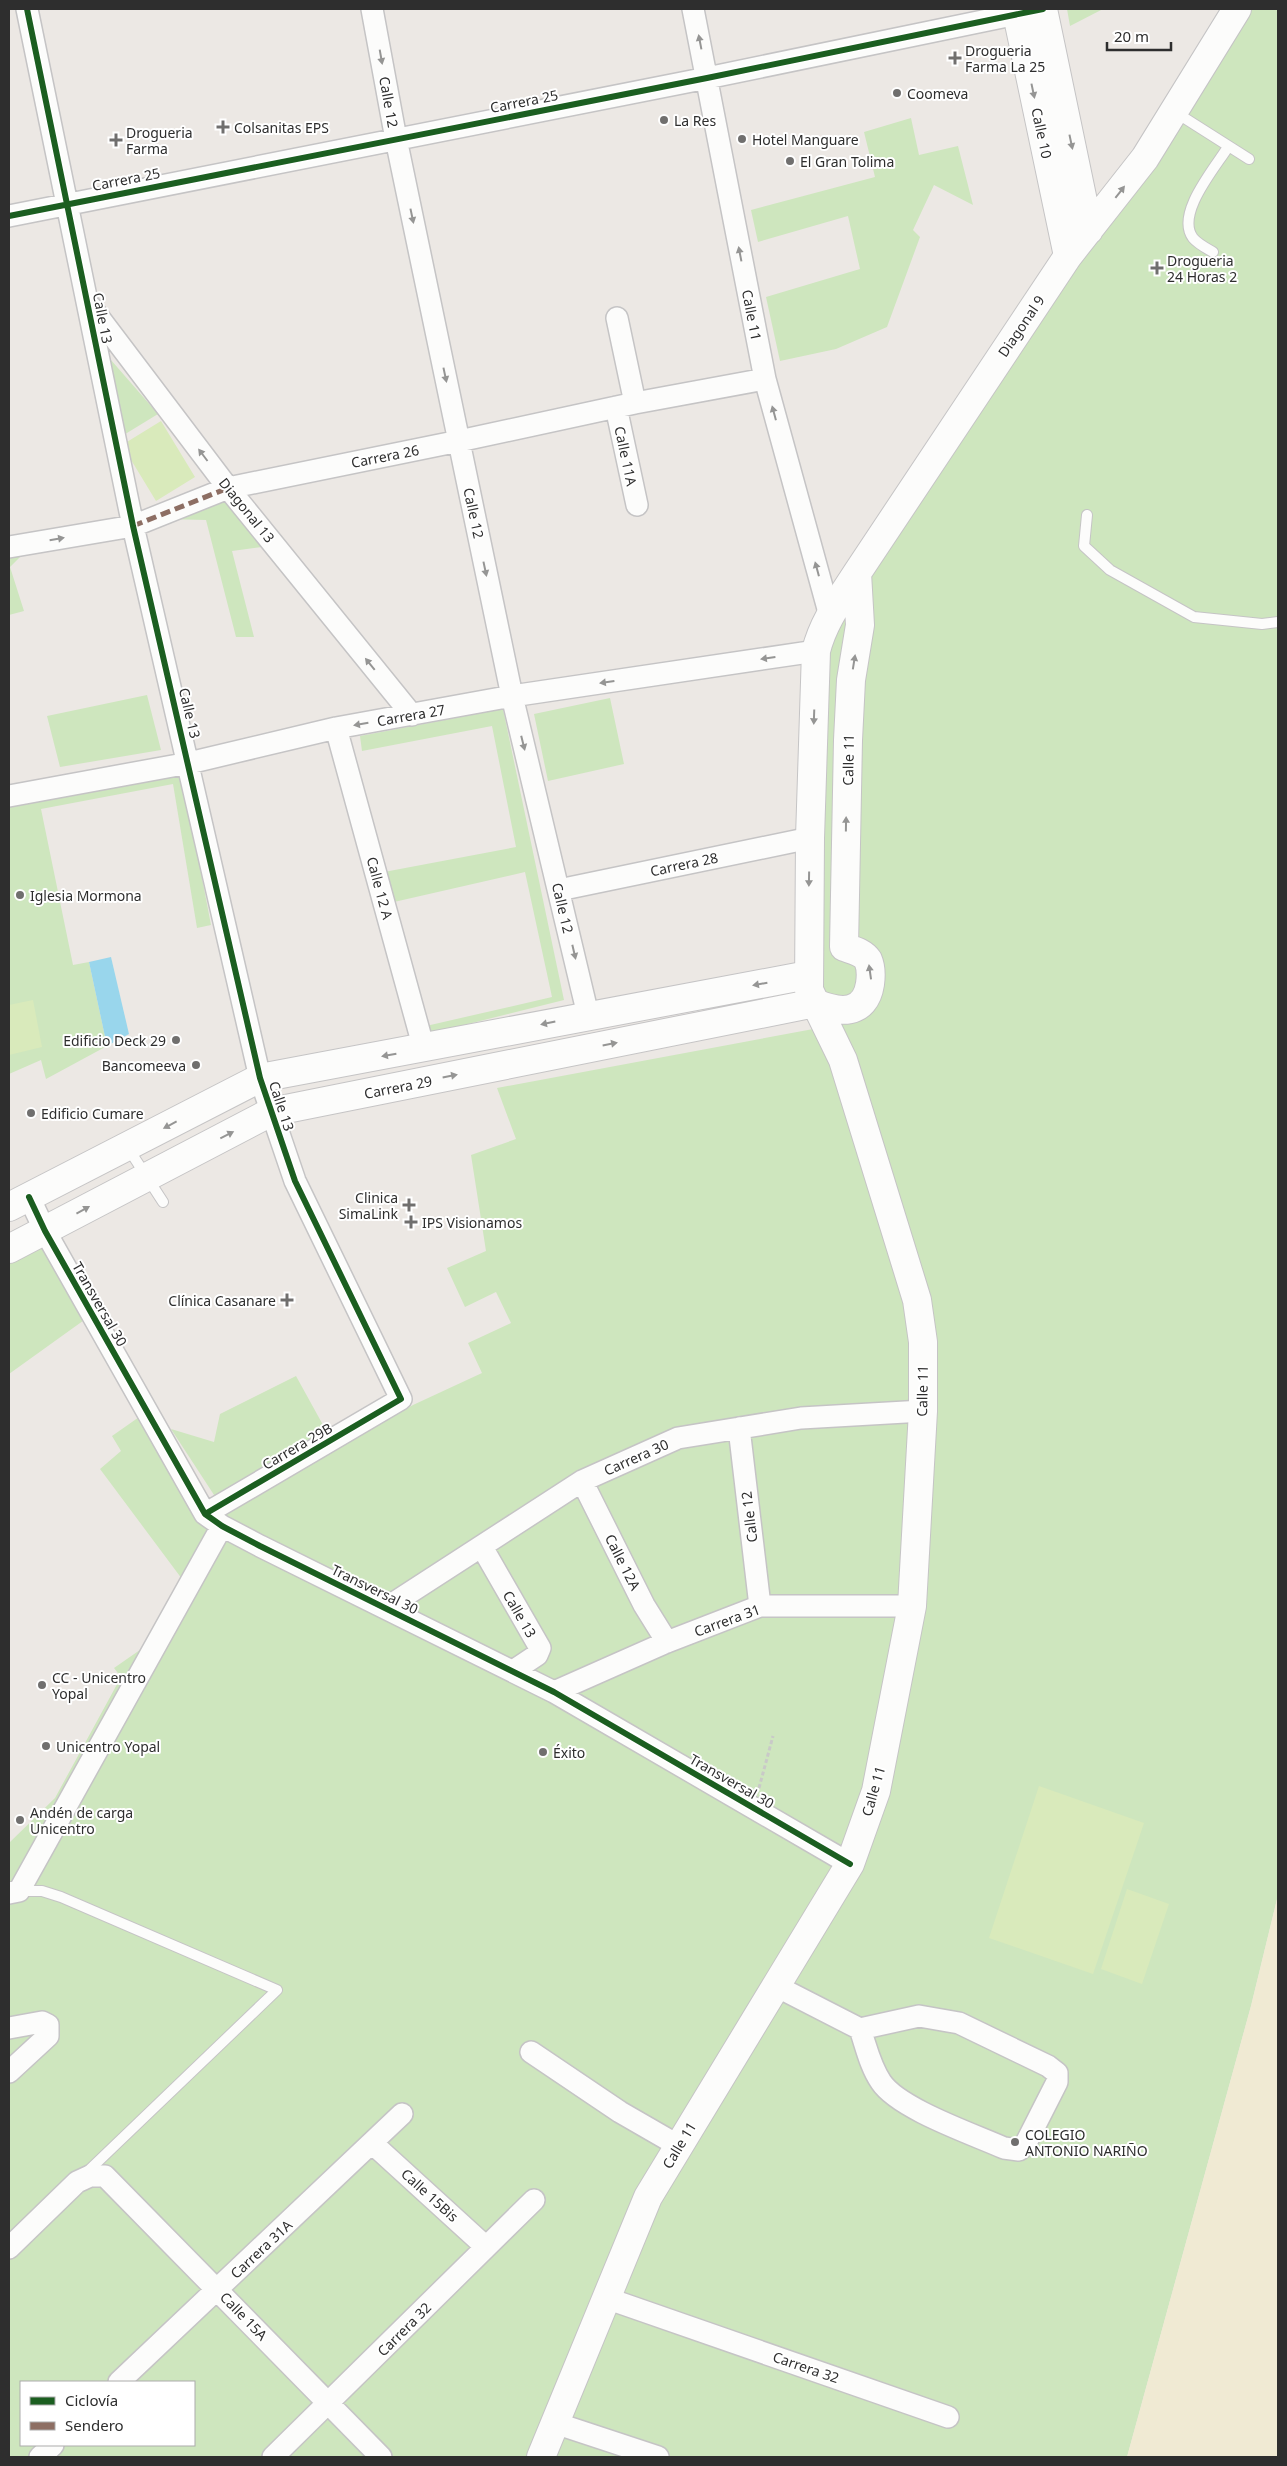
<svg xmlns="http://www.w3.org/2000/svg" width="1287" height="2466" font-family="'Noto Sans',sans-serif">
	<rect width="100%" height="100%" fill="#ece8e4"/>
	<path fill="#cee6be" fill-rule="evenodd" d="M1067 9H1103L1070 26Z
		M1246 9H1278V1895L1251 2006 1127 2457H9V1843L55 1798 121 1677 114 1668 150 1643 185 1583 100 1469 121 1451 112 1436 142 1415 213 1520 413 1405 482 1373 468 1343 511 1323 496 1292 465 1307 447 1268 486 1251 471 1155 516 1139 497 1088 824 1027 818 1008 826 653 831 634ZM21 2382H194V2445H21Z
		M911 118 919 155 958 146 973 205 934 185 913 230 920 237 887 327 836 349 780 361 766 297 860 269 848 216 758 242 751 210 875 177 864 132Z
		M104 352 158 414 122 436Z
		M230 495 270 546 232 551 254 637H236L206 520 162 519Z
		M21 556 10 567 24 611 9 615V558Z
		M147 695 161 750 60 767 47 716Z
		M610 698 624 764 548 781 534 714Z
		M503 709 564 1000 428 1034 426 1026 552 997 525 872 394 902 384 872 516 847 492 726 362 751 360 736Z
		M182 773 211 925 197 928 173 784 41 809 73 965 89 962 107 1046 46 1079 41 1060 9 1074V805Z
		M42 1238 87 1318 9 1374V1255Z
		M296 1376 328 1434 216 1498 171 1429 214 1442 220 1414Z"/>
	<path fill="#f0ead3" d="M1278 1895V2457H1127L1251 2006Z"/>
	<path fill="#d9eabb" d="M161 421 195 477 156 501 122 445Z
		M33 1000 42 1047 9 1055V1005Z
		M1039 1786 1144 1823 1093 1974 989 1938Z
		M1127 1889 1169 1904 1142 1984 1101 1969Z"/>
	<path fill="#99d6ec" d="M111 957 129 1034 107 1046 89 962Z"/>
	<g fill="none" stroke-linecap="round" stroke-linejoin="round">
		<g stroke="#c5c4c5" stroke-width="12">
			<path id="lane" d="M1175 112 1249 159
				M1213 252C1206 248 1198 244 1193 238 1175 214 1215 168 1228 147
				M1087 515 1084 546 1110 570 1194 617 1262 624 1278 622
				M128 1148 163 1202
				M19 1891H42L61 1897 277 1990 85 2174"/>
		</g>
		<g stroke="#c5c4c5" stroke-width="24">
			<path id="street" d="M27 9 133 526 260 1078 295 1181 401 1399 205 1514
				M372 9 396 139 512 696 588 1015
				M693 9 765 379 830 616
				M9 216 707 78 1031 11
				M91 307 228 488 412 715
				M617 318 635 403
				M616 407 637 505
				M9 547 133 526 228 488 459 441 635 403 765 379
				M336 728 424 1049
				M9 796 189 763 336 728 512 696 816 651
				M559 890 810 838
				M29 1197 45 1231 205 1514 222 1526 260 1546 554 1692 850 1864
				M739 1428 760 1606
				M582 1481 644 1605 667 1642
				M482 1547 540 1648 537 1655 513 1671
				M386 1608 582 1481 678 1438 801 1418 923 1411
				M554 1692 667 1642 760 1606H912
				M9 1893 19 1891 222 1526
				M776 1986 860 2029 919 2016 959 2023 1048 2066 1057 2073V2082L1025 2145 1019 2150 1004 2148C973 2134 899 2109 881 2082 870 2066 866 2046 860 2029
				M9 2028 42 2022 48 2025V2036L9 2072
				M531 2052 620 2112 679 2146
				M373 2144 486 2247
				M9 2248 77 2182 90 2176H105L381 2457
				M606 2298 948 2417
				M119 2382 402 2114
				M555 2423 658 2457
				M40 2457 53 2445
				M273 2457 534 2200"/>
		</g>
		<g stroke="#c5c4c5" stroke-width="30">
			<path id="secondary" d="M1016 9 1068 256
				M1043 9 1089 230
				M815 1003C839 1013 865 1016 870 984 871 977 871 967 868 960 863 952 852 950 844 947L848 740 851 680 860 625 857 573
				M9 1207 260 1078 808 975
				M9 1249 271 1112 815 1003
				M541 2457 648 2197 850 1864 876 1791 912 1606 923 1411V1342L917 1300 843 1060 809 990 810 838 816 651C823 622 841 598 857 573L1068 256 1145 158 1237 9"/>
		</g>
		<path stroke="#c9c9c8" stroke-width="3" stroke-dasharray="4 2.5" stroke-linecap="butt" d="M759 1788 773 1736"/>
		<use href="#lane" stroke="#fcfcfb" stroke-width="10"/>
		<use href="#street" stroke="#fcfcfb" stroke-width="21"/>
		<use href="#secondary" stroke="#fcfcfb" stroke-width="28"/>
		<path stroke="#8d6e63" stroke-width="5" stroke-dasharray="10 5" stroke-linecap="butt" d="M133 526 228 488"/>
		<g stroke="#fff" stroke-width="9">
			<path id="cycleway" d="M27 9 133 526 260 1078 295 1181 401 1399 205 1514
				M9 216 707 78 1043 9
				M29 1197 45 1231 205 1514 222 1526 260 1546 554 1692 850 1864"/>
		</g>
		<use href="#cycleway" stroke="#1b5e20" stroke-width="6"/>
	</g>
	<defs><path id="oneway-solid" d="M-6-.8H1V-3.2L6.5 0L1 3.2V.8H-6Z" transform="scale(1.25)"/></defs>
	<g fill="#959594">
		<use href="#oneway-solid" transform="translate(700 42) rotate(-101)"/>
		<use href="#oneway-solid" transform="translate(381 57) rotate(80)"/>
		<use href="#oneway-solid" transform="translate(1033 91) rotate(78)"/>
		<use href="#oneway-solid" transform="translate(1071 142) rotate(78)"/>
		<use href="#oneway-solid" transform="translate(1120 192) rotate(-52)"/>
		<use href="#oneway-solid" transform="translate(412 216) rotate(78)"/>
		<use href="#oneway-solid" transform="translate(740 254) rotate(-101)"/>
		<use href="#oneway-solid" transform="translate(445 375) rotate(78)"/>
		<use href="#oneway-solid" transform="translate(774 413) rotate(-105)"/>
		<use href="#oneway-solid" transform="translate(203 455) rotate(-127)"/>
		<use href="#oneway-solid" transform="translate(57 539) rotate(-10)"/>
		<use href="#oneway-solid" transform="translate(485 569) rotate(78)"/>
		<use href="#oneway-solid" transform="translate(817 569) rotate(-105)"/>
		<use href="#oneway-solid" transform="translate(768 658) rotate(172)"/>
		<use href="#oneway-solid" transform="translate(854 662) rotate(-81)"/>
		<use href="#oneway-solid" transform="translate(370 664) rotate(-129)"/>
		<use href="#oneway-solid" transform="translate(607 682) rotate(172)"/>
		<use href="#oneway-solid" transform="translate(814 717) rotate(92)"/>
		<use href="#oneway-solid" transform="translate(361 724) rotate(170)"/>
		<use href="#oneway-solid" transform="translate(523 743) rotate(76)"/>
		<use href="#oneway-solid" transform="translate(846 824) rotate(-89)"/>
		<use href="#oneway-solid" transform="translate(809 879) rotate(91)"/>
		<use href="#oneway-solid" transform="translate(574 952) rotate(77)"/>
		<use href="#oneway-solid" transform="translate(870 972) rotate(-98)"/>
		<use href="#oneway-solid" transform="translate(760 984) rotate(170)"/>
		<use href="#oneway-solid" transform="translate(548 1023) rotate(168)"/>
		<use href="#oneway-solid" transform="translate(610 1044) rotate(-11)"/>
		<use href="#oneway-solid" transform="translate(389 1055) rotate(170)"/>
		<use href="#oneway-solid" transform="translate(450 1076) rotate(-11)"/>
		<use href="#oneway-solid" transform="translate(170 1125) rotate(152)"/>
		<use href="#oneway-solid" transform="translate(227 1135) rotate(-27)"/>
		<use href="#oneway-solid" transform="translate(83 1210) rotate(-29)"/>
	</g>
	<g fill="#706f6e" stroke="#fff" stroke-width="2">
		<path d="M952.5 50.5h5v5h5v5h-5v5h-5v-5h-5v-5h5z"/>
		<circle cx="897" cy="93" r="5"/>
		<circle cx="664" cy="120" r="5"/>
		<path d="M220.5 119.5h5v5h5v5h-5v5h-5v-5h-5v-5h5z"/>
		<circle cx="742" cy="139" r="5"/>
		<path d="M113.5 132.5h5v5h5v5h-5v5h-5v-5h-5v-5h5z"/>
		<circle cx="790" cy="161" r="5"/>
		<path d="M1154.5 260.5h5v5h5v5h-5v5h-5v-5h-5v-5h5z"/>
		<circle cx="20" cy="895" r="5"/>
		<circle cx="176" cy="1040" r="5"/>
		<circle cx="196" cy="1065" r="5"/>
		<circle cx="31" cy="1113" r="5"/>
		<path d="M406.5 1197.5h5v5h5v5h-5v5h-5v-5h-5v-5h5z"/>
		<path d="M408.5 1214.5h5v5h5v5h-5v5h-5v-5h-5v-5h5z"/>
		<path d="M284.5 1292.5h5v5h5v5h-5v5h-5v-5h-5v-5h5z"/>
		<circle cx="42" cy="1685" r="5"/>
		<circle cx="46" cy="1746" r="5"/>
		<circle cx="543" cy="1752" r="5"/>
		<circle cx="20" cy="1820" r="5"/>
		<circle cx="1015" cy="2142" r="5"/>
	</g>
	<g text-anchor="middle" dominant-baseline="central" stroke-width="4" stroke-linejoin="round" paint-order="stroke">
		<g font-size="14" fill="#2e2e2e" stroke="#fff" text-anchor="start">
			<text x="965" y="50">Drogueria<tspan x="965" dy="16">Farma La 25</tspan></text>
			<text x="907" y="93">Coomeva</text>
			<text x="674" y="120">La Res</text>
			<text x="234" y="127">Colsanitas EPS</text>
			<text x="126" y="132">Drogueria<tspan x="126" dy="16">Farma</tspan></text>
			<text x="752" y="139">Hotel Manguare</text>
			<text x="800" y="161">El Gran Tolima</text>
			<text x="1167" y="260">Drogueria<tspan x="1167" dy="16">24 Horas 2</tspan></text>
			<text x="30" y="895">Iglesia Mormona</text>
			<text x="166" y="1040" text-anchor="end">Edificio Deck 29</text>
			<text x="186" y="1065" text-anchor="end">Bancomeeva</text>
			<text x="41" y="1113">Edificio Cumare</text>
			<text x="398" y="1197" text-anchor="end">Clinica<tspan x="398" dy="16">SimaLink</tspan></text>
			<text x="422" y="1222">IPS Visionamos</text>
			<text x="276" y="1300" text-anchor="end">Clínica Casanare</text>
			<text x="52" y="1677">CC - Unicentro<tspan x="52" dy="16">Yopal</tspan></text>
			<text x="56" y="1746">Unicentro Yopal</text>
			<text x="553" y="1752">Éxito</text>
			<text x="30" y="1812">Andén de carga<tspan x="30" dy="16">Unicentro</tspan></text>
			<text x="1025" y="2134">COLEGIO<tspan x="1025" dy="16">ANTONIO NARIÑO</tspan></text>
		</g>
		<g font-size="14" fill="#2e2e2e" stroke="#fff">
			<text transform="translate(524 101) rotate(-11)">Carrera 25</text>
			<text transform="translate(389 102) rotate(80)">Calle 12</text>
			<text transform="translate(1042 133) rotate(78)">Calle 10</text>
			<text transform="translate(126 179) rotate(-11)">Carrera 25</text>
			<text transform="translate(752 315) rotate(79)">Calle 11</text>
			<text transform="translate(103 318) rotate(79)">Calle 13</text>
			<text transform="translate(1021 326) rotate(-56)">Diagonal 9</text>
			<text transform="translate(385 456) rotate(-11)">Carrera 26</text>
			<text transform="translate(626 456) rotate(78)">Calle 11A</text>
			<text transform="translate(247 510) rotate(51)">Diagonal 13</text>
			<text transform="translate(474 513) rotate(78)">Calle 12</text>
			<text transform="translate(190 713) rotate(77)">Calle 13</text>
			<text transform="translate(411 715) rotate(-10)">Carrera 27</text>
			<text transform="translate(848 760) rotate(-89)">Calle 11</text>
			<text transform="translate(684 864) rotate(-12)">Carrera 28</text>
			<text transform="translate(380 888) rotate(75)">Calle 12 A</text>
			<text transform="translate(563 908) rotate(77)">Calle 12</text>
			<text transform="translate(398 1087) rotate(-11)">Carrera 29</text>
			<text transform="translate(282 1106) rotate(72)">Calle 13</text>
			<text transform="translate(100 1304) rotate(60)">Transversal 30</text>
			<text transform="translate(922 1391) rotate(-89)">Calle 11</text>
			<text transform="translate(297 1446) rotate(-30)">Carrera 29B</text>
			<text transform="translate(636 1457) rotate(-24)">Carrera 30</text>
			<text transform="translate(749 1517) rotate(-97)">Calle 12</text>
			<text transform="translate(623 1562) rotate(63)">Calle 12A</text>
			<text transform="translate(375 1589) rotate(26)">Transversal 30</text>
			<text transform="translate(520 1614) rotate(60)">Calle 13</text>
			<text transform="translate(727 1620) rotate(-20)">Carrera 31</text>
			<text transform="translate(732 1781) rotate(30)">Transversal 30</text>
			<text transform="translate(873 1791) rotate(-74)">Calle 11</text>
			<text transform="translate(679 2145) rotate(-59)">Calle 11</text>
			<text transform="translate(430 2195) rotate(42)">Calle 15Bis</text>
			<text transform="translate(261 2249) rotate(-43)">Carrera 31A</text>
			<text transform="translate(244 2316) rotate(46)">Calle 15A</text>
			<text transform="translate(404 2329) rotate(-45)">Carrera 32</text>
			<text transform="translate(806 2367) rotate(19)">Carrera 32</text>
		</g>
	</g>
	<rect width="1287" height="2466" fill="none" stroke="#2e2e2e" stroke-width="20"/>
	<rect x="20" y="2381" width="175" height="65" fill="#ffffff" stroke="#ababab"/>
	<rect x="30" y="2397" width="25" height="8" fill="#1b5e20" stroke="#ababab"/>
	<text x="65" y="2406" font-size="15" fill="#2e2e2e">Ciclovía</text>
	<rect x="30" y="2422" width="25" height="8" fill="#8d6e63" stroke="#ababab"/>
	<text x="65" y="2431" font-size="15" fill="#2e2e2e">Sendero</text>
	<path d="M1107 42v8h64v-8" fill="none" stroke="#2e2e2e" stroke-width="2.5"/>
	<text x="1114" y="42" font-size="15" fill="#2e2e2e" stroke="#ffffff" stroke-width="4" paint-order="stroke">20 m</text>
</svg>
